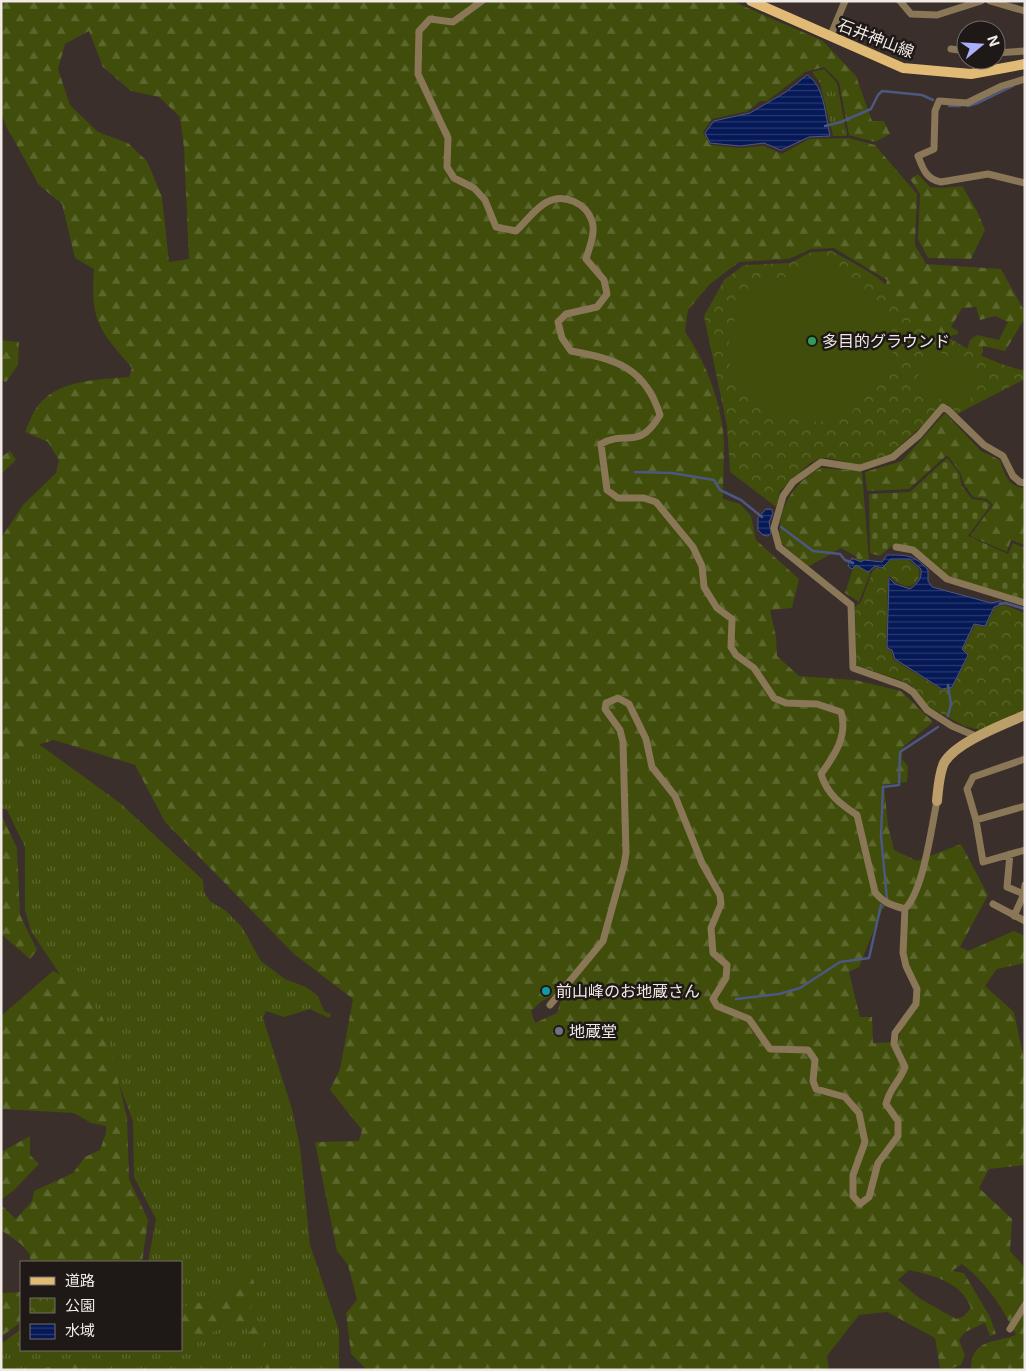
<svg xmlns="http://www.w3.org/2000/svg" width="1026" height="1371" font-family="Inter,'Noto Sans JP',sans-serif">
	<defs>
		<pattern id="grass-tufts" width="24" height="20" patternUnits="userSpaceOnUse" patternTransform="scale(1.25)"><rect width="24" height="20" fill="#404d0b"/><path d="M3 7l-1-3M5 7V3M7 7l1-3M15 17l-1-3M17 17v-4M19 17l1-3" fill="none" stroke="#5c672e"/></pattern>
		<pattern id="forest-firs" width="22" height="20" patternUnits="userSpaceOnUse" patternTransform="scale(1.25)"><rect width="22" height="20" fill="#404d0b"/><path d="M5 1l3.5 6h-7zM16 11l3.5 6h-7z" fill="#5c672e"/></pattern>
		<pattern id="cemetery-stones" width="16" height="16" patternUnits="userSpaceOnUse" patternTransform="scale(1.25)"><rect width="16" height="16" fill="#404d0b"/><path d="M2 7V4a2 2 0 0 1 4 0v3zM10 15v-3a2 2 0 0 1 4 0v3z" fill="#5c672e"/></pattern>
		<pattern id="park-crowns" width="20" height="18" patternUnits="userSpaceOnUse" patternTransform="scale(1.25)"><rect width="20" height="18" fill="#404d0b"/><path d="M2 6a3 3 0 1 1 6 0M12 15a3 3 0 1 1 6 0" fill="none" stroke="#5c672e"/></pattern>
		<pattern id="water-rules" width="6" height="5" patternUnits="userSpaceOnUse" patternTransform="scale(1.25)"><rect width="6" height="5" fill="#051957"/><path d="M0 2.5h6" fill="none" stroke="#2a3a6f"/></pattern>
	</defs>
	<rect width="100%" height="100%" fill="#3a2f2a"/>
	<path fill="url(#grass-tufts)" d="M824 69 837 83 847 136H833L820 83 812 72Z
		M25 734 120 803 203 880 204 892 210 901 226 911 242 927 261 961 285 979 306 987 318 996 324 1011 331 1014 329 1018 310 1009 284 1017 266 1011 263 1018 292 1109 300 1147 310 1245 339 1330V1370H1V1344L21 1329V1350H181V1262H148L156 1219 134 1177 133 1121 113 1068 87 1015 31 931 25 910V847L7 810 1 808V759Z"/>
	<path fill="url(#forest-firs)" fill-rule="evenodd" d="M1 1H732L823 41 856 76 872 121H884L890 134 875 142 849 135 839 82 824 67 805 72 767 101H760L748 111 712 119 703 132 710 145 739 148 764 146 782 154 809 139 848 138 875 145 917 194 915 245 926 264 1001 269 1025 312V318L1005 351 983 346V352L978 360 966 354 970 340 977 335 999 340 1008 322 995 316 980 320 976 307 962 308 951 327 958 331V334L939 339 881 302 887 280 834 248 811 249 789 259 739 262 710 284 688 310 685 332C706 362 723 406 724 444 724 462 723 480 723 499L740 504 751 516 756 540 799 579 792 608 770 610 776 637 777 656 799 676 855 680 901 691 933 722 903 747 902 759 908 766 907 782 884 785 888 825 894 850 917 861 961 844 988 895 960 947 968 951 1014 931 1025 936V963L997 969 985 986 1014 1012 1025 1064V1165L989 1169 979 1188 1012 1219 1010 1251 1025 1268V1370L971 1369C971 1339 994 1343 1016 1335 1003 1308 986 1282 962 1264L952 1271 964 1273 990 1317 996 1334 990 1336 985 1323 965 1332 959 1340 965 1355 961 1365 950 1369 940 1368 935 1338 887 1312 859 1315 827 1356 829 1370H367L351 1354 346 1313 357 1300 348 1265 337 1251 315 1142 359 1141 362 1130 330 1090 340 1069 353 999 294 954 165 822 135 765 54 740 23 749 1 764V538L23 505 56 473 59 460 48 442 25 432C28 425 31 417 35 410 54 379 97 380 129 377L132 368C99 330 90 321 94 269L75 258 62 204 39 185 5 124 1 112ZM89 31 103 67 131 91 159 97 180 117 184 148 189 259 169 262 162 197 147 161 128 143 98 132 70 105 58 69 65 44ZM889 901 910 908C908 925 903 946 907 962 910 972 920 981 920 991 919 1016 900 1021 898 1042L873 1043 872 1017H860L849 972 859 967 883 908ZM554 995 562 998 557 1013 535 1023 531 1011 542 1001ZM909 1270C935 1276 961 1282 971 1308L964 1316 956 1319 919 1298 898 1280Z
		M918 174 930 187 943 188 962 186 976 209 985 230 971 259 928 258 918 239 920 194 910 179Z
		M1 340 19 342 18 365 6 382 1 380Z
		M945 413 981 451 1000 460C1005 475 1008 487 1025 488V545L1011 540 1007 552 970 536 993 505 987 499 973 497 964 484 960 472 947 455 909 489 867 491 865 472 902 461Z
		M10 451 16 460 1 474V457Z
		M821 468 862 471 870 574 859 602 845 593 857 557 841 548 808 567 781 543C775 511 792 483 821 468Z
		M1 814 17 848 20 915 37 950 30 959 1 934Z
		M53 971 79 984 103 1018 127 1117 129 1179 148 1220 142 1262H30V1255L21 1244 1 1230V1205L16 1219 32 1201 34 1191 73 1173 85 1157 100 1150 106 1133V1126L91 1123 74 1113 1 1109V1016Z
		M30 1136V1155L39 1164 14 1190 1 1200V1152Z
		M248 1274 254 1281V1297L249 1313 263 1339 270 1370H264L256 1340 241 1321 200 1337H181V1307C206 1302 230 1291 248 1274Z
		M21 1292V1322L1 1337V1293Z
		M73 1361 86 1370H37Z"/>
	<path fill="url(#cemetery-stones)" d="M947 458 959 473 962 486 972 499 986 501 991 505 968 536 1008 554 1013 543 1025 548V600L946 575 913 547 893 545 880 556 870 553 869 494 910 492Z"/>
	<path fill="url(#park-crowns)" d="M832 251C849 261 869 270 884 283 890 287 892 296 898 301 934 331 979 360 1025 371V379L957 414 947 404 940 405 925 423 890 455 859 465 828 458H820L809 464 780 491 776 507 730 472 727 426 704 316 724 280 744 265 790 263 811 252Z
		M891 560H909L919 569C921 590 902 590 891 577H888L886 648 891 651 894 660 942 690 953 687 969 655 963 649 975 625 985 627 995 608 1004 605 1025 613V709L980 730 964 726 929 707 912 686 903 681 858 666 856 660 855 607 861 602 872 572 875 568 881 569Z"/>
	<path fill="#404d0b" d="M824 258 835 264 868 296 871 303 883 313 894 335V348L888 373 846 418 817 422 789 418 761 408 744 394 731 372 728 347 739 302 767 280 791 276 816 259Z
		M931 348 982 372 967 405 960 408 913 387Z"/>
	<path fill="url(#water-rules)" stroke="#4c5782" d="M807 75C825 86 825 116 830 136L809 137 781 150 764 143 740 146 710 143 705 133 714 121 750 113 786 92Z
		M766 509H771L773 513 769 522 771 533 768 536 763 535 758 530V518Z
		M887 555C908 555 914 555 928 570V581L932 587 991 603 1000 601 1002 604 994 607 985 626 974 624 962 649 968 655 952 687 942 689 895 659 892 650 887 648 889 578 895 584 910 589C918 583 922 579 921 569L910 559H891L882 568 875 566 868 572 856 565 852 569 848 566 852 558 861 562 864 560 882 562Z"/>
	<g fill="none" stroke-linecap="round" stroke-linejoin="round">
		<path stroke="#4c5782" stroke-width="2.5" d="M949 106H960
			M968 106 978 103 1013 86
			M825 126 841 122 871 109 878 95 882 91 922 95 933 100
			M635 472 672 473 714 480 720 490 741 500 762 517
			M781 527 813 551 840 554 845 560 853 563
			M1000 604 1005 603 1025 609
			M948 716 951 704 948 685
			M887 899 881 836 883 787 899 785 900 752 938 727
			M736 999 779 994 800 988 840 962 869 958 881 905"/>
		<path stroke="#897757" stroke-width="7" d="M482 1 453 22 430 19 419 31 418 74 448 138 447 167 454 178 474 188 485 200 496 227 516 231C525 223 536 207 547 202 564 193 586 203 592 221 596 233 589 248 586 259L604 280 607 294 597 307 566 314 558 322 562 338 571 351C615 359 645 367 660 415 638 452 627 429 601 444L607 490 618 498H644L656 502 693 547 702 566 704 587 717 608 732 619 731 647 736 655 754 668 774 698 786 703 817 704 841 712C848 735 835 755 821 774 827 794 840 804 857 815L875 892C883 903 894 906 905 909 924 889 931 829 937 801
			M900 1 911 14 937 15 981 1
			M990 1 1025 11
			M830 37 845 1
			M951 49 966 51
			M996 53 1025 51
			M1025 79 1002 86 967 103 939 101 935 111 934 149 918 156C923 169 926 179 941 182L988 174 1025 183
			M896 547 913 550 947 579 1025 603
			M978 737 952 726 927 710 913 692 904 686 853 668 851 605 779 547 774 528 783 496 793 482 821 462 860 468 893 457 919 435 943 407 948 410 984 445 1003 456 1013 476 1020 482 1025 483
			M1025 759 973 777 967 789 976 820 983 862 1025 850
			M976 820 1025 806
			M1010 854 1007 887 1024 894
			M993 904 1025 921
			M1014 916 1024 894 1025 885
			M550 1005 603 941 624 865 626 853 623 742 620 730 605 709 606 703 618 698 629 704 646 739 652 767 675 796 702 863 720 895 721 904 711 928 713 953 727 965 726 978 713 999 717 1006 749 1019 770 1049 808 1050 815 1060 813 1081 816 1089 845 1097 859 1113 865 1142 853 1175V1196L860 1204 869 1197 878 1163 898 1136V1121L886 1104C890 1087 899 1083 905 1067L894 1044 895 1033 916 1004 917 989 906 966 903 953 905 909
			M1010 1329 1025 1305"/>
		<path stroke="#bb9e69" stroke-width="10" d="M937 801C938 790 939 774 944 763 956 742 1003 725 1025 715"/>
		<path stroke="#e1bb76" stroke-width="10" d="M751 1 903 68 971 74 1025 64"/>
	</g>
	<circle fill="#2e9e5b" stroke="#1e1916" stroke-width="2" cx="812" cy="341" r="5"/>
	<circle fill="#0f9aa8" stroke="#1e1916" stroke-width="2" cx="546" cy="991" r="5"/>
	<circle fill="#6b7280" stroke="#1e1916" stroke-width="2" cx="559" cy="1031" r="5"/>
	<g text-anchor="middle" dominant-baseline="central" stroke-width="5" stroke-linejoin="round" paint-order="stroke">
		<g font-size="16" fill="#f0e9e5" stroke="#1e1916">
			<text transform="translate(876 38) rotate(21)">石井神山線</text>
		</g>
		<g font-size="16" fill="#f0e9e5" stroke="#1e1916" text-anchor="start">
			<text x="822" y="341">多目的グラウンド</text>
			<text x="556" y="991">前山峰のお地蔵さん</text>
			<text x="569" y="1031">地蔵堂</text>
		</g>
	</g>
	<rect width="1026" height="1371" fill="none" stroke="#f0e9e5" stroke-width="5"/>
	<rect x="20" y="1261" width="162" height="90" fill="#1e1916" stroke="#726c69"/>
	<rect x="30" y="1277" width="25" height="8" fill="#e1bb76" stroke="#726c69"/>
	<text x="65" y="1286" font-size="15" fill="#f0e9e5">道路</text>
	<rect x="30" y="1298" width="25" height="15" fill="url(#park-crowns)" stroke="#726c69"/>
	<text x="65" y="1311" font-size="15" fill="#f0e9e5">公園</text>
	<rect x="30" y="1324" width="25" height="15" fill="url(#water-rules)" stroke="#726c69"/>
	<text x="65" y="1336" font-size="15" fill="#f0e9e5">水域</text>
	<g transform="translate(981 45) rotate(72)"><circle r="24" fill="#1e1916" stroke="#726c69"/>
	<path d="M0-4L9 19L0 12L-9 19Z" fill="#abaffb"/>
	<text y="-8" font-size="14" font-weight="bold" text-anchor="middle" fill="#f0e9e5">N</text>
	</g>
</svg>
